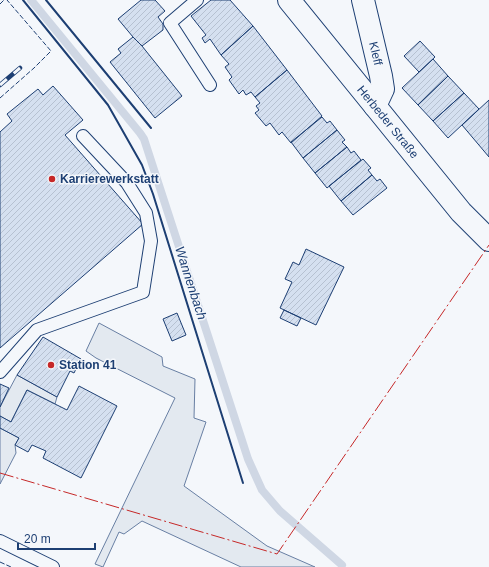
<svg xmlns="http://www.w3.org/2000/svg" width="489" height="567" font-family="Arial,sans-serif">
	<defs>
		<pattern id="building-hatch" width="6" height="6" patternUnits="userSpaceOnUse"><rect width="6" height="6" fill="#d5e0f0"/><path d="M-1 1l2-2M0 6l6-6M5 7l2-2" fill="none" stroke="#b6c1d1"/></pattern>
	</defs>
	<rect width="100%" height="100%" fill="#f4f7fb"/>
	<path fill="#e3e9f0" stroke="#687fa3" d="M99 323 162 357 163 366 195 379 194 418 206 422 184 486 267 546 315 567H241L142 521 124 534 119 532 103 567 95 564 175 398 96 358 86 351Z
		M17 375 57 397 55 404 27 390 11 422 0 416V407Z
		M0 428 19 438 15 445 16 453 0 484Z"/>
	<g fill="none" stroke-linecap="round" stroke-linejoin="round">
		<path stroke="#cfd7e4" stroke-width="8" d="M31 0 140 133 144 139 248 459 262 490 280 511 342 565"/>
	</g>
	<path fill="url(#building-hatch)" stroke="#1d3f73" d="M141 0H155L165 11 158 17 163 24V30L142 46 133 37 118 19Z
		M211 0H230L253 26 221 55 210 39 205 43 202 38 206 35 191 16Z
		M253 26 287 70 255 97 251 92 246 95 243 90 239 94 229 80 232 77 225 67 229 64 221 55Z
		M133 37 142 46 182 96 155 118 110 62 121 53 118 49Z
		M420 41 435 57 419 72 404 56Z
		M433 59 448 76 418 105 402 88Z
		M287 70 322 116 291 143 282 132 279 135 270 123 266 126 255 113 259 110 256 106 260 103 255 97Z
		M448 76 464 93 433 121 418 105Z
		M53 86 83 120 65 135 143 224 0 348V132L12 121 7 114 38 89 43 95Z
		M464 93 479 109 448 138 433 121Z
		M489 100V157L462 125Z
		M322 117 327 123 330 121 337 130 303 158 291 142Z
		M337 130 345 140 342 142 347 147 315 173 303 158Z
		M347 147 351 153 354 151 361 160 327 188 315 173Z
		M363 159 371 168 368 170 372 175 341 201 329 186Z
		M372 175 377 181 380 179 387 188 353 215 341 201Z
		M306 249 344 267 316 325 280 308 292 282 285 279 293 262 299 265Z
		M284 310 301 318 297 326 280 318Z
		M177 313 186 335 172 341 163 319Z
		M43 337 81 359 74 373 70 371 57 397 17 375Z
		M0 384 9 388 0 407Z
		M79 386 117 406 81 478 43 458 46 451 32 445 28 452 15 445 19 438 0 428V416L11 422 27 390 67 410Z"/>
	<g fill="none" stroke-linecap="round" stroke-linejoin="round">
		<g stroke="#1d3f73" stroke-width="14">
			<path id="lane" d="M197 0 170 23 210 85
				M0 372 37 330 143 292 151 241 146 213 127 183 83 136
				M0 541 53 567"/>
		</g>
		<g stroke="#1d3f73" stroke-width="24">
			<g id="street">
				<path id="s1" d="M363 0 381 76 383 89 375 106"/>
			</g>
		</g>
		<g stroke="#1d3f73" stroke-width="24">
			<g id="primary">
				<path id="s2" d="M289 0 461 212 489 240"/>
			</g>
		</g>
		<use href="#lane" stroke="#f4f7fb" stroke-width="12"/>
		<use href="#street" stroke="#f4f7fb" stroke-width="22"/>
		<use href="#primary" stroke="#f4f7fb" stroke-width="22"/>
		<g stroke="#1d3f73" stroke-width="4.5">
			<path id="rail" d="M0 85 20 68"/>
		</g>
		<use href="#rail" stroke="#f4f7fb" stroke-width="3" stroke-dasharray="9" stroke-linecap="butt"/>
		<path stroke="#1d3f73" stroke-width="1" stroke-dasharray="5 2" stroke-linecap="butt" d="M0 4 4 0
			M0 98 34 68 51 51 7 0
			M0 562 11 567"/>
		<path stroke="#1d3f73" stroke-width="2" d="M23 0 108 105 142 165 153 194 243 483
			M46 0 151 128"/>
		<path stroke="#c62828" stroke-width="1" stroke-dasharray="14 3 2 3" stroke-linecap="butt" d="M0 473 277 554 489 245"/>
	</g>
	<g fill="#c62828" stroke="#f4f7fb" stroke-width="1.5">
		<circle cx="52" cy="179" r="4"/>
		<circle cx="51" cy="365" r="4"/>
	</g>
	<g text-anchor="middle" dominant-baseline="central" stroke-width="3" stroke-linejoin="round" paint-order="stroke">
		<g font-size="12" fill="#1d3f73" stroke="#f4f7fb">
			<text stroke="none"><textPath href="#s1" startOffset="55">Kleff</textPath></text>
			<text stroke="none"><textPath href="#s2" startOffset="157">Herbeder Straße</textPath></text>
		</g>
		<g font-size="12" font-weight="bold" fill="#1d3f73" stroke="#f4f7fb" text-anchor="start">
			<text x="60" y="179">Karrierewerkstatt</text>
			<text x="59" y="365">Station 41</text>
		</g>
		<g font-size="13" font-style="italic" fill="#1d3f73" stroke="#f4f7fb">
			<text transform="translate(191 283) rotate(72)">Wannenbach</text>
		</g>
	</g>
	<path d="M18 543v6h77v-6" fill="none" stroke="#1d3f73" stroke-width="2"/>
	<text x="24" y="543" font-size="12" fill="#1d3f73" stroke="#f4f7fb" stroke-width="3" paint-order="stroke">20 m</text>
</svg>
